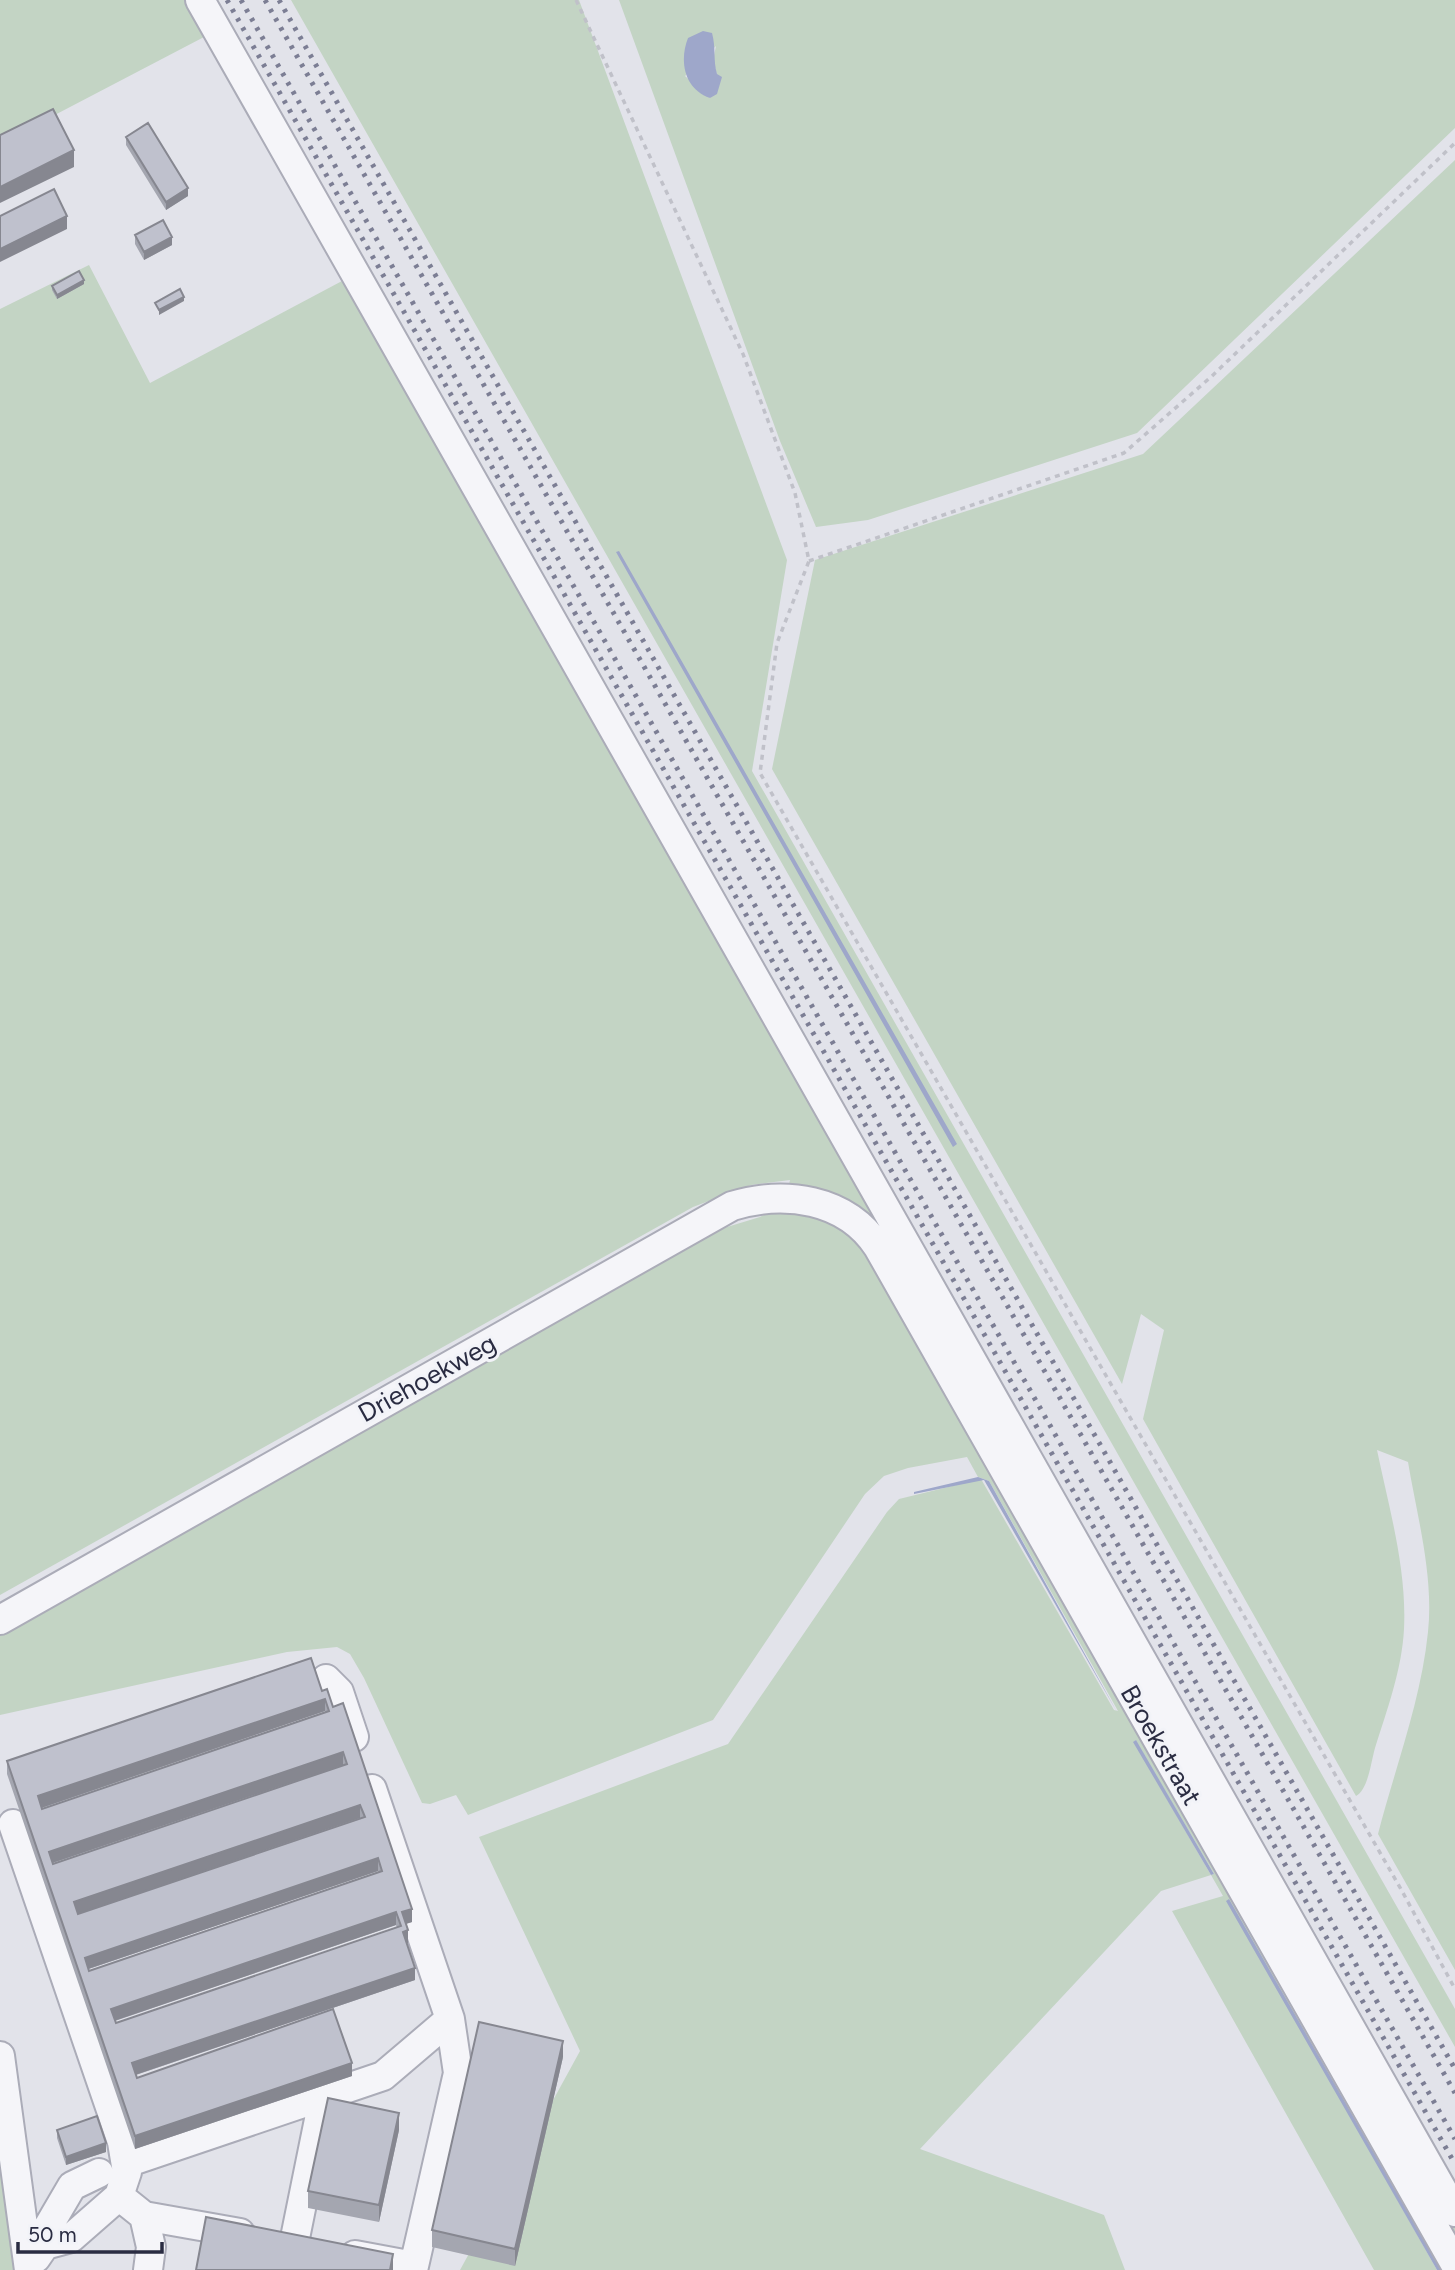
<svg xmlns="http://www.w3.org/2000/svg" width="1455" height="2270" font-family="Figtree,sans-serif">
	<rect width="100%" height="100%" fill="#e2e3ea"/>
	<path fill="#c3d4c4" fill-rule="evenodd" d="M0 0H185L204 37 49 118 0 159Z
		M187 0H213L1360 2013 1455 2184V2255L882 1244 787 1193 790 1180 751 1185 693 1207 0 1595V309L89 265 150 383 342 281 536 623Z
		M291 0H579L787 560 752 771 1455 2009V2047Z
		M619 0H1455V128L1137 433 868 520 816 527 780 441ZM716 46 713 60 717 75 710 98 685 76Z
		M1455 160V1970L1378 1834C1395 1768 1421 1701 1428 1632 1434 1576 1417 1516 1408 1462L1377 1450C1389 1508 1407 1569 1404 1629 1402 1669 1387 1710 1375 1748 1371 1762 1368 1790 1356 1796L1143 1419 1164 1330 1141 1314 1122 1384 772 769 815 560 1143 454Z
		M785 1203 850 1224 1453 2270H1441L1228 1899 1437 2270H1374L1172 1911 1223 1896 1211 1875 1161 1891 920 2149 1104 2215 1125 2270H460L580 2051 479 1837 728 1744 887 1512 899 1499 981 1479 1114 1710 1118 1711 989 1481 978 1477 967 1457 908 1468 884 1476 865 1494 713 1720 468 1815 456 1795 430 1804 422 1803 364 1678 350 1654 337 1647 287 1652 0 1715V1634L633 1270 727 1227 760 1217ZM1136 1740V1741L1214 1874 1211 1875 1134 1742Z
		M0 2118 20 2270H0Z"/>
	<path fill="#9ea7ca" d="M703 31 712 33C716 47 713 60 717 74L722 77 717 94 710 98C684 89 679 61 688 38Z
		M619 551 957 1144 953 1147 616 552Z
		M978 1477 989 1481 1117 1712 984 1480 914 1494V1492Z
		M1136 1740 1214 1874 1211 1875 1133 1742Z
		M1229 1899 1441 2270H1437L1226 1901Z"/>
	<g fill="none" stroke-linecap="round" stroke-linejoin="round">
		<g stroke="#abacb8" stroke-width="32">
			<path id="minor" d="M200 0 1455 2212
				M0 1620 732 1206C784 1190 846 1198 878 1247L1455 2264
				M326 1679 339 1692 354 1737
				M13 1824 122 2142 127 2172 119 2196 71 2238 45 2245
				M0 2056 29 2270
				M126 2163 383 2076 450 2019 372 1789
				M119 2196 144 2216 240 2233
				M144 2216 151 2247 148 2270
				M294 2243 324 2095
				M355 2255 414 2266 458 2073 450 2019
				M36 2258 45 2245 48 2227 72 2186 99 2173"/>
		</g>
		<path stroke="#c0c1c9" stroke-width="3.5" stroke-dasharray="5 5" stroke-linecap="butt" d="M576 0 743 354 795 493 809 561 777 643 760 773 1402 1891 1455 1989
			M809 561 1124 453 1212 376 1455 143"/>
		<use href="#minor" stroke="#f5f5f9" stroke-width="28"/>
		<path stroke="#7c7e94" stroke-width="5" stroke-dasharray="3.5 7" stroke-linecap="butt" d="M227 0 1455 2164
			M241 0 1455 2139
			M265 0 1455 2093
			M279 0 1455 2069"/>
	</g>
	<path fill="#a4a6b0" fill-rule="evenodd" d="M126 137 188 196 166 210 126 145Z
		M135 235 172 245 144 260 135 244Z
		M84 284 57 299 52 290V286Z
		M322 1691 412 1922 406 1924 408 1943H407L415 1980 136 2075 137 2078 352 2076 135 2149 7 1774V1761ZM325 1711V1712L42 1809V1808ZM343 1765 53 1864V1863ZM360 1818H361L78 1914ZM378 1871 379 1872 89 1971V1969ZM396 1925 397 1928 116 2023 115 2021Z
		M563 2057 515 2266 432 2247V2230Z
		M57 2130 106 2152 66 2165 57 2138Z
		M399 2130 379 2222 308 2208V2191Z"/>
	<path fill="#868790" d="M74 150V167L0 203V187Z
		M188 188V196L166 210V202Z
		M67 216V229L0 262V249Z
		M172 237V245L144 260V252Z
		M84 280V284L57 299V295Z
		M184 297V301L159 315V310Z
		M325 1699V1711L38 1809V1796Z
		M343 1752V1765L49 1864V1852Z
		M360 1805V1818L74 1915V1902Z
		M378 1858V1871L85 1970V1958Z
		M412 1909V1922L402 1925V1912Z
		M396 1912V1925L111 2022V2009Z
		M408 1930V1943L403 1945V1932Z
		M415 1968V1980L132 2076V2063Z
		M563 2041V2057L515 2266V2249Z
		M352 2063V2076L135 2149V2136Z
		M399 2113V2130L379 2222V2205Z
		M106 2143V2152L66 2165V2157Z
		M393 2254V2270H390Z"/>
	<path fill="#bfc1cd" stroke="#868790" stroke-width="2" fill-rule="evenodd" d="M53 109 74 150 0 187V135Z
		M148 123 188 188 166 202 126 137Z
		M54 189 67 216 0 249V216Z
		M163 220 172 237 144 252 135 235Z
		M79 271 84 280 57 295 52 286Z
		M180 289 184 297 159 310 155 303Z
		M311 1658 322 1691 327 1689 333 1707 343 1703 412 1909 402 1912 408 1930 403 1932 415 1968 132 2063 137 2078 333 2009 352 2063 135 2136 7 1761ZM325 1699 329 1711 42 1809 38 1796ZM343 1752 347 1764 53 1864 49 1852ZM360 1805 365 1817 78 1914 74 1902ZM378 1858 382 1871 89 1971 85 1958ZM396 1912 401 1926 116 2023 111 2009Z
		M479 2022 563 2041 515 2249 432 2230Z
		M328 2098 399 2113 379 2205 308 2191Z
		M97 2116 106 2143 66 2157 57 2130Z
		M206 2217 393 2254 390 2270H196Z"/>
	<g text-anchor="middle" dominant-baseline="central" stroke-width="6" stroke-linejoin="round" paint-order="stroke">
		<g font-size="26" fill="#2a2c42" stroke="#f2f3f8">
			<text transform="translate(427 1378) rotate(-29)">Driehoekweg</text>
			<text transform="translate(1161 1745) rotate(60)">Broekstraat</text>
		</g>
	</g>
	<path d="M18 2242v10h144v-10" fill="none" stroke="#2a2c42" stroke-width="3.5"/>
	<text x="28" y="2242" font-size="21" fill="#2a2c42" stroke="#f2f3f8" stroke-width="5" paint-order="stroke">50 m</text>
</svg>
